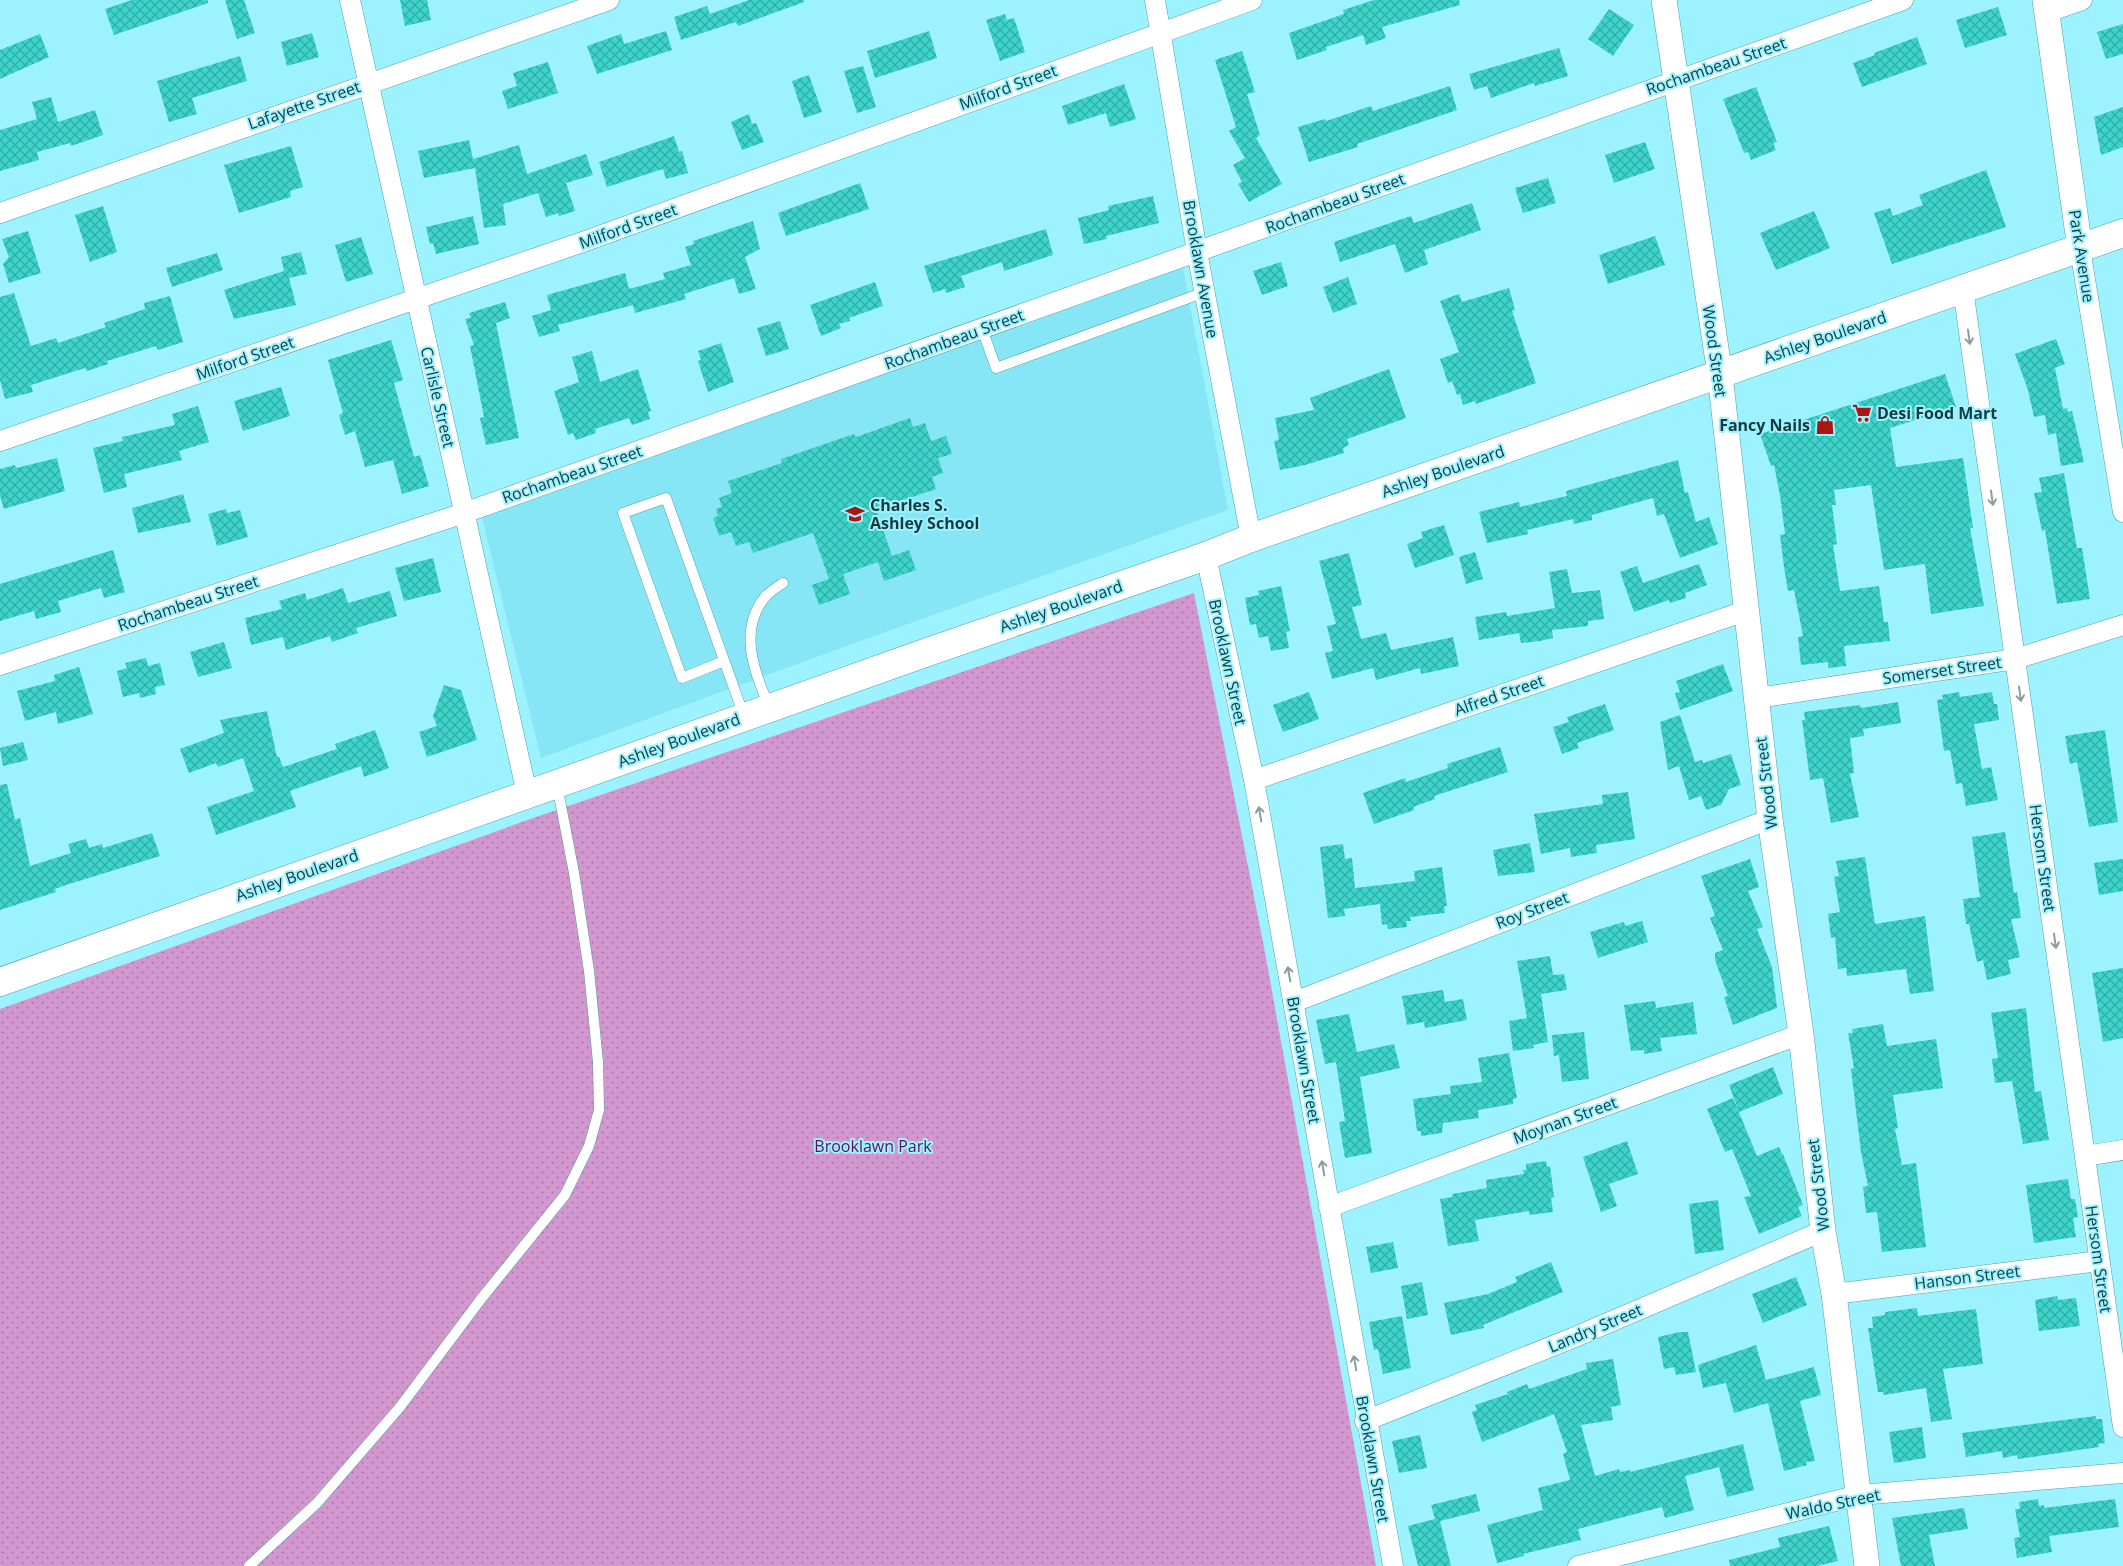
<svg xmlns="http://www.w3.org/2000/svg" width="2123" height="1566" font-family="'Open Sans',sans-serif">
	<defs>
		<pattern id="park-dots" width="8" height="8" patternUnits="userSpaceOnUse" patternTransform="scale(1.25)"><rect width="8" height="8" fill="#d297ce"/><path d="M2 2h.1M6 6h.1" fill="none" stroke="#a97ca9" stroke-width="1.8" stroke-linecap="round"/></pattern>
		<pattern id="building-cross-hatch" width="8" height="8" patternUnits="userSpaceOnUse" patternTransform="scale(1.25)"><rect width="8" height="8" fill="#3dd4ca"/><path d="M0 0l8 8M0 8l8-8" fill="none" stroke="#32ada5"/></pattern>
	</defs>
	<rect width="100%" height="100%" fill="#9df2ff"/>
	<path fill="#87e6f5" d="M1183 268 1228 510 852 644 541 758 482 518Z"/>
	<path fill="url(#park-dots)" d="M1194 593 1264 947 1376 1566H0V1009L539 816Z"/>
	<path fill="url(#building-cross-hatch)" d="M132 0H208V3L114 35 105 9Z
		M225 0H244L255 33 237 39Z
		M400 0H427L431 20 405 26Z
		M749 0H804V2L738 26 736 22 681 40 674 17 707 6 710 14Z
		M1374 0H1459L1460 5 1382 27 1386 38 1366 45 1363 35 1326 47 1327 50 1297 60 1289 33 1344 14 1343 10Z
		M1998 7 2007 35 1965 48 1956 20Z
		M1609 9 1634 25 1613 56 1588 39Z
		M1005 14 1007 20 1014 18 1025 52 1000 61 986 20Z
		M2123 24V54L2106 59 2097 32Z
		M666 31 672 50 597 74 587 46 621 34 624 44Z
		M929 31 937 58 875 78 867 51Z
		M312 33 319 57 287 66 281 42Z
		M40 34 49 57 0 79V50Z
		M1917 37 1927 64 1862 87 1853 63 1875 55 1874 53Z
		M1559 48 1568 76 1535 86 1534 83 1491 98 1487 86 1474 90 1469 74Z
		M1242 51 1255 92 1247 94 1260 135 1256 138 1282 184 1249 202 1238 184 1242 182 1233 165 1245 158 1229 131 1236 127 1215 60Z
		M240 56 247 81 192 98 197 114 169 122 157 81Z
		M548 62 558 93 508 109 502 91 517 86 513 73Z
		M863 66 876 107 857 113 844 71Z
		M809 75 822 112 804 118 792 81Z
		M1124 84 1136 119 1110 127 1106 113 1068 125 1062 106Z
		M1450 86 1457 110 1357 144 1358 147 1309 162 1298 127 1325 119 1326 121 1371 106 1373 111Z
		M1756 87 1777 142 1773 143 1776 150 1751 160 1748 152 1744 153 1723 99Z
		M51 97 58 122 95 110 103 135 71 146 70 143 37 152 39 160 0 171V130L37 119 32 102Z
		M2123 107V147L2101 155 2094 117Z
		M749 114 752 124 756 123 764 142 742 150 731 122Z
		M674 136 679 152 682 151 688 173 666 179 663 169 607 187 599 162Z
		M469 140 474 164 473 159 519 145 527 174 586 154 593 175 566 183 575 211 559 216 558 213 546 217 538 193 503 204 506 225 484 228 475 168 424 178 418 151Z
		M1645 142 1655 169 1614 183 1605 155Z
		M291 146 303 187 290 191 291 197 239 213 224 165Z
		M1986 170 2006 227 1892 264 1874 213 1890 208 1893 216 1923 205 1919 195Z
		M1548 178 1556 203 1523 213 1515 188Z
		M860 183 869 209 786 236 778 213Z
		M1153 196 1159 223 1106 236 1107 239 1084 244 1078 218 1109 210 1108 206Z
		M1472 203 1481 230 1424 250 1428 264 1405 273 1395 244 1340 262 1334 242 1411 216 1414 223Z
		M103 206 117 252 90 262 75 215Z
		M1814 211 1830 248 1776 270 1760 233Z
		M473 216 479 244 436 254 433 243 430 244 426 227Z
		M753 221 760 249 745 257 756 289 739 294 734 278 684 294 686 299 635 313 633 305 558 325 560 331 539 337 532 316 551 310 547 295 625 273 629 289 665 279 663 273 691 265 685 247 694 244 693 241Z
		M1046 229 1053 255 1004 271 1002 262 961 276 965 287 946 293 945 289 933 293 924 266Z
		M28 231 41 273 9 283 3 264 9 257 2 239Z
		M1655 236 1665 265 1608 284 1599 255Z
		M361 237 373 274 346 282 335 245Z
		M301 252 307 274 289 278 296 305 234 319 224 290 284 271 281 257Z
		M217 253 223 270 172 287 166 268Z
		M1281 262 1288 286 1262 295 1253 271Z
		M1348 277 1357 304 1333 313 1323 287Z
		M875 282 883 306 849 318 850 321 839 324 841 328 821 336 810 305Z
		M1509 288 1515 310 1512 311 1536 383 1476 404 1475 401 1463 405 1460 394 1457 395 1452 381 1448 383 1440 359 1459 352 1440 301 1459 294 1462 302Z
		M14 293 31 346 56 338 58 343 106 327 104 323 145 309 144 303 170 296 183 342 158 350 156 346 107 361 108 364 87 371 85 368 31 385 33 392 5 399 0 380V297Z
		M505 302 510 318 496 323 519 438 486 445 480 418 484 417 470 346 474 345 465 319 471 318 469 313Z
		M780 321 789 349 766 356 757 328Z
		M2056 339 2065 364 2055 368 2063 409 2067 408 2068 412 2072 411 2084 462 2061 466 2056 433 2048 435 2045 415 2034 417 2028 390 2015 354Z
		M391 340 403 380 394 383 414 457 420 455 429 486 402 494 393 460 365 467 355 431 345 435 339 415 343 413 328 360Z
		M721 343 734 382 708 392 698 361 701 360 698 351Z
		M592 351 600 382 638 369 651 411 648 412 650 419 632 425 629 418 595 429 596 433 576 440 573 433 568 435 554 391 579 382 572 357Z
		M1389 369 1406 418 1347 439 1349 445 1343 448 1344 453 1305 465 1280 470 1274 441 1279 440 1275 418 1314 410 1310 398Z
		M1945 374 1956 407 1890 428 1896 467 1963 458 1973 528H1970L1984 606 1931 614 1925 564 1884 570 1871 485 1834 490 1836 505H1832L1837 544 1833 545 1840 591 1879 586 1884 622H1888L1890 641 1844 646 1846 666 1828 668V662L1801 665 1798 637 1803 636 1794 590 1788 591 1784 567 1780 535 1785 534 1780 495 1774 465 1771 466 1760 434Z
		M281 387 290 416 243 431 234 401Z
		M198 406 209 442 179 451 182 460 124 474 127 487 104 493 93 448 123 441 122 437 175 425 172 414Z
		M910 418 913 427 925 423 931 441 946 436 952 454 938 458 943 473 932 477 936 489 876 509 892 556 909 550 916 570 884 581 878 562 829 579 813 533 753 553 749 542 736 546 731 532 719 536 713 518 718 516 716 509 722 507 719 498 732 493 728 481 782 463 781 459 854 434 856 437Z
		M57 458 65 491 4 509 0 496V469L15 465 16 468Z
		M1678 460 1685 493 1688 492 1696 522 1709 517 1718 544 1680 558 1664 514 1657 516 1653 498 1592 515V520L1574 524 1573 519 1527 530 1528 534 1487 543 1479 512 1519 502 1520 507 1567 496 1566 491Z
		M2064 473 2077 548H2082L2090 599 2057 604 2045 530 2042 531 2034 493 2042 492 2039 478Z
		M183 494 191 522 138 533 132 508Z
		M226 509 227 513 240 510 248 537 217 546 208 514Z
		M1444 525 1454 555 1415 568 1407 544 1423 538 1421 532Z
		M113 550 125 592 104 598 101 588 58 601 61 612 36 619 34 611 0 621V584Z
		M1475 552 1483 579 1466 584 1459 557Z
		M1349 553 1362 605 1352 607 1361 639 1386 633 1391 650 1453 637 1459 666 1421 674 1420 668 1376 680 1373 668 1332 679 1325 653 1333 651 1327 626 1336 624 1319 561Z
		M433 558 441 592 404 601 395 568Z
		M1699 564 1707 585 1685 593 1686 598 1670 603 1669 600 1634 612 1620 572 1637 566 1643 583Z
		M1567 569 1572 593 1600 590 1604 619 1588 621V626L1552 630 1553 638 1540 641 1521 643 1519 633 1479 640 1475 617 1506 612 1507 616 1555 608 1549 572Z
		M843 574 850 594 819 605 812 585Z
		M1281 586 1290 631 1286 632 1289 648 1271 651 1268 636 1259 638 1256 624 1250 625 1245 598 1259 595 1258 591Z
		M343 588 348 603 390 591 397 616 356 628 358 633 332 642 330 636 286 650 283 637 251 645 245 618 282 609 279 601 305 593 307 600Z
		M224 642 232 668 198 677 190 652Z
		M146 658 148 666 160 663 165 685 155 687 156 694 140 698 139 693 123 697 117 671 127 668 125 663Z
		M1723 664 1733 691 1680 710 1675 693 1680 692 1676 681Z
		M79 667 93 714 58 724 56 712 25 721 17 691 55 681 54 675Z
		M444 685 461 690 477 740 427 757 419 732 437 726 433 716Z
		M1309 692 1319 719 1283 732 1273 705Z
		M1959 692 1960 697 1992 692 1994 704H1997L1999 720 1974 724 1982 769 1991 767 1998 800 1966 806 1962 783 1956 784 1950 750 1944 751 1937 700 1943 699 1942 695Z
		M1898 702 1901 723 1863 729 1864 736 1850 738 1854 773 1850 774 1859 817 1831 823 1823 778 1810 780 1802 720H1805L1804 712 1860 705 1861 708Z
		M1605 704 1614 730 1577 743 1579 748 1562 754 1553 727 1569 722 1567 717Z
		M267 711 277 757H279L283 767 337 749 335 744 375 730 389 768 364 777 361 766 290 791 296 807 216 835 207 807 254 791 243 758 218 767 216 763 189 773 180 749 224 733 220 720Z
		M1680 715 1695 762 1702 760 1703 763 1731 754 1741 785 1729 789 1721 805 1706 810 1701 796 1689 800 1679 766 1668 770 1660 722Z
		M2105 730 2118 822 2089 827 2077 762 2070 764 2065 736Z
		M23 742 28 760 3 766 0 748Z
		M1500 747 1508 772 1434 796 1435 799 1413 807 1414 810 1374 824 1363 793 1405 778 1406 782 1448 768 1447 764Z
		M7 784 15 820 20 818 30 866 71 853 68 844 86 839 89 848 102 844 103 848 152 833 160 856 66 885 55 889 56 892 0 910V785Z
		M1628 792 1635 839 1596 845 1597 853 1571 857 1570 848 1541 854 1534 814 1603 804 1602 795Z
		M2005 832 2014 893 2017 892 2021 918 2011 919 2020 957 2008 960 2011 974 1987 980 1983 960 1977 962 1969 924H1966L1963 899 1980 897 1972 837Z
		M1530 843 1535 872 1498 876 1493 850Z
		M1343 844 1345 859 1352 858 1355 888 1415 881 1414 871 1442 867 1447 906H1444L1445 913 1410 917 1411 921H1406L1407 927 1388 929 1387 924 1382 925 1380 904 1344 909 1345 916 1328 918 1320 847Z
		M1865 857 1875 924 1925 916 1934 991 1910 994 1906 969 1847 976 1846 968 1838 969 1835 937 1831 938 1828 914 1840 912 1834 877 1839 876 1836 861Z
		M1750 859 1759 887 1748 891 1763 927 1757 929 1772 967 1777 1008 1733 1025 1724 997 1728 996 1715 960V953L1723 950 1710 918 1715 916 1701 876Z
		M2123 859V891L2099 895 2094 863Z
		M1642 921 1648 942 1598 958 1590 932 1624 922 1625 926Z
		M1550 956 1553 975 1564 974 1567 990 1541 994 1548 1042 1533 1045 1534 1048 1513 1051 1509 1021 1527 1018 1517 961Z
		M2123 968V1038L2103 1042 2092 973Z
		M1443 990 1445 1002 1463 999 1467 1020 1425 1028 1424 1022 1407 1025 1402 996Z
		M1655 1001 1656 1008 1693 1002 1697 1034 1660 1038 1662 1051 1644 1054V1050L1631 1051 1624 1005Z
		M2026 1008 2035 1092 2041 1091 2049 1140 2023 1144 2012 1081 1995 1083 1992 1059 1998 1058 1991 1013Z
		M1349 1014 1357 1052 1394 1044 1400 1068 1360 1077 1372 1153 1345 1158 1339 1122 1345 1121 1336 1062 1325 1064 1316 1020Z
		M1883 1024 1887 1046 1936 1039 1943 1088 1893 1095 1898 1128 1895 1129 1902 1165 1916 1163 1926 1247 1882 1252 1877 1212 1866 1213 1863 1187 1868 1186 1861 1152 1851 1069 1854 1068 1848 1033H1853L1852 1029Z
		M1584 1032 1589 1079 1562 1082 1559 1055 1554 1056 1552 1035Z
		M1509 1053 1517 1098 1513 1099V1104L1478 1110 1479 1118 1443 1123 1442 1133 1421 1136V1131H1417L1413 1099 1451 1094 1450 1086 1482 1082 1478 1058Z
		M1773 1067 1783 1094 1739 1112 1729 1085Z
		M1733 1098 1757 1156 1779 1147 1782 1154H1783L1803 1205 1798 1207 1802 1216 1759 1234 1744 1197 1751 1196 1732 1149 1725 1152 1707 1109Z
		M1627 1141 1638 1174 1609 1184 1617 1206 1601 1212 1583 1157Z
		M1546 1161 1547 1167 1550 1166 1554 1197 1551 1198 1553 1212 1529 1215V1211L1475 1220 1479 1241 1448 1246 1440 1199 1453 1197 1452 1194 1487 1188 1486 1180 1524 1174 1523 1170H1526V1164Z
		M2068 1179 2071 1199H2075L2078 1217 2073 1218 2076 1237 2034 1243 2026 1185Z
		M1718 1200 1724 1250 1695 1254 1689 1204Z
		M1393 1242 1398 1268 1371 1273 1366 1247Z
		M1551 1262 1563 1292 1483 1325 1484 1328 1451 1335 1444 1303 1488 1294 1517 1282 1515 1277Z
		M1796 1277 1807 1305 1763 1323 1752 1294Z
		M1422 1282 1428 1315 1407 1319 1401 1286Z
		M2057 1296 2058 1300 2076 1298 2080 1326 2039 1331 2035 1300Z
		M1917 1308 1918 1316 1976 1309 1983 1364 1943 1369 1952 1419 1931 1422 1926 1388 1884 1395 1883 1392H1878L1868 1328H1873L1872 1317 1885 1315V1312Z
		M1402 1316 1411 1368 1383 1374 1378 1349 1374 1350 1369 1322Z
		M1680 1332H1688L1696 1372 1676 1375 1674 1367 1664 1369 1658 1337Z
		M1756 1345 1766 1380 1814 1367 1821 1395 1800 1401 1815 1461 1806 1462 1807 1465 1784 1471 1768 1403 1734 1413 1726 1383 1703 1388 1698 1365Z
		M1613 1359 1621 1405 1611 1407 1613 1420 1581 1425 1595 1476 1619 1469 1620 1472 1630 1470V1472L1743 1444 1754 1490 1727 1497 1719 1467 1685 1476 1694 1510 1665 1518 1662 1507 1578 1529 1581 1540 1523 1554 1524 1556 1497 1563 1487 1525 1543 1510 1538 1488 1570 1480 1563 1454 1567 1452 1554 1414 1482 1442 1472 1412 1477 1410 1475 1405 1508 1394 1507 1392 1527 1384 1529 1389 1587 1369 1586 1363Z
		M2096 1416V1419H2102L2105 1443 2098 1444 2099 1447 2018 1459 2017 1455 2003 1458 2002 1451 1966 1457 1962 1433Z
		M1922 1427 1926 1458 1894 1463 1889 1432Z
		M1420 1435 1427 1468 1399 1473 1392 1441Z
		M1476 1494 1480 1511 1440 1521 1451 1566H1418L1408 1526 1435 1519 1431 1505Z
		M2038 1499 2039 1506 2044 1505V1508L2115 1499 2119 1527 2049 1536 2052 1552 2017 1558 2014 1538 2020 1537 2015 1509H2020L2019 1502Z
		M1964 1508 1968 1529 1929 1535 1935 1566H1901L1892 1518Z
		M1829 1526 1838 1561 1817 1566H1730L1729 1560 1780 1547 1778 1538Z"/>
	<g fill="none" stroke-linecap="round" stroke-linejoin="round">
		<g stroke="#4a9fac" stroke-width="11">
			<path id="service" d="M982 329 996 368 1205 292
				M724 661 682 678 623 513 666 498 744 716
				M769 706C754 672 738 630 765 597 769 592 777 587 783 583
				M249 1566 317 1503 400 1407 481 1299 565 1195 589 1146 599 1110 598 1062 589 971 574 873 557 785"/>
		</g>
		<g stroke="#4a9fac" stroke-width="21">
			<path id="minor" d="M350 0 527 794
				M1155 0 1197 252 1251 538
				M2048 12 2082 0
				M0 213 609 0
				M2080 249 2123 512
				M1963 289 2123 1427
				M0 441 580 243 1252 0
				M1206 556 1254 780 1393 1566
				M0 665 464 513 1903 0
				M1757 698 2015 659 2123 625
				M1254 780 1745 611
				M1294 1002 1770 819
				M2085 1156 2123 1150
				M1329 1207 1801 1034
				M1834 1294 2099 1261
				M1365 1421 1575 1337 1823 1231
				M1578 1566 1859 1495 2123 1473"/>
		</g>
		<g stroke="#4a9fac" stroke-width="26">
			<path id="tertiary" d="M1664 0 1720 375 1770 819 1801 1034 1823 1231 1834 1294 1867 1566
				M2045 0 2080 249"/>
		</g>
		<g stroke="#4a9fac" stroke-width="29">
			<path id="secondary" d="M0 982 922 654 1206 556 1251 538 2123 233"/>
		</g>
		<use href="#service" stroke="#fff" stroke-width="10"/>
		<use href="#minor" stroke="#fff" stroke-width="20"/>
		<use href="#tertiary" stroke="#fff" stroke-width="25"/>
		<use href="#secondary" stroke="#fff" stroke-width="28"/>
	</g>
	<defs><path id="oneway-shaft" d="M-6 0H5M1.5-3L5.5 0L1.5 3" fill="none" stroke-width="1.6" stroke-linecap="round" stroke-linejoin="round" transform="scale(1.25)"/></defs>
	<g stroke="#8a9c9f">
		<use href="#oneway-shaft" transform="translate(1969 337) rotate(82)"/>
		<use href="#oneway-shaft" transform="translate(1992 498) rotate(82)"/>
		<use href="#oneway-shaft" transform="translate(2020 694) rotate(82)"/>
		<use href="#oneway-shaft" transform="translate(1260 814) rotate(-100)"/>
		<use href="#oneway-shaft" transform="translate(2055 941) rotate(82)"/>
		<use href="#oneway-shaft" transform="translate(1289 974) rotate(-100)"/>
		<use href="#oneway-shaft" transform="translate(1323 1168) rotate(-100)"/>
		<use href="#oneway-shaft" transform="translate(1355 1363) rotate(-100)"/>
	</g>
	<defs>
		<g id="supermarket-bare" transform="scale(1.5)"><path d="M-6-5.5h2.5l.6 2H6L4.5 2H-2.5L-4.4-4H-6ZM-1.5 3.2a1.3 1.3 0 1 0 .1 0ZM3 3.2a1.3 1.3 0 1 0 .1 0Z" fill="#a91714" stroke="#9df2ff" stroke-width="2.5" paint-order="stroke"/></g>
		<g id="shop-bare" transform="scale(1.5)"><path d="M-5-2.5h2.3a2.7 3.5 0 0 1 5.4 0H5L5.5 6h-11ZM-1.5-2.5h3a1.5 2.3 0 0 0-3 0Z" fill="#a91714" stroke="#9df2ff" stroke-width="2.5" paint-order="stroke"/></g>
		<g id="school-bare" transform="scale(1.5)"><path d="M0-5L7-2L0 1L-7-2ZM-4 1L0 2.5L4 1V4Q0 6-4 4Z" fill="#a91714" stroke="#9df2ff" stroke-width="2.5" paint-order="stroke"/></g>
	</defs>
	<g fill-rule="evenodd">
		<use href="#supermarket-bare" x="1862" y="413"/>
		<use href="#shop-bare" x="1825" y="425"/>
		<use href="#school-bare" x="855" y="514"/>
	</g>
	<g text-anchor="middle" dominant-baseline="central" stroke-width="4" stroke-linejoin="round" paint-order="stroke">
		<g font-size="16" fill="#163a3f" stroke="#9df2ff">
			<text transform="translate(1716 66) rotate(-19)">Rochambeau Street</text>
			<text transform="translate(1008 87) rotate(-20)">Milford Street</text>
			<text transform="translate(304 105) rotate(-19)">Lafayette Street</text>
			<text transform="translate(1335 203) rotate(-20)">Rochambeau Street</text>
			<text transform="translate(628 226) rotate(-20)">Milford Street</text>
			<text transform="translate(2082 256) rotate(81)">Park Avenue</text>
			<text transform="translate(1201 269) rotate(80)">Brooklawn Avenue</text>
			<text transform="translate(1825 337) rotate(-19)">Ashley Boulevard</text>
			<text transform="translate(954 339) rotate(-20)">Rochambeau Street</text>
			<text transform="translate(1715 351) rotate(82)">Wood Street</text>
			<text transform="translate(245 358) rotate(-19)">Milford Street</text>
			<text transform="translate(438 397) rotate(77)">Carlisle Street</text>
			<text transform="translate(1443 471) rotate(-19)">Ashley Boulevard</text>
			<text transform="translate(572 474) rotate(-19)">Rochambeau Street</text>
			<text transform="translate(188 603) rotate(-18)">Rochambeau Street</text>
			<text transform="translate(1061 606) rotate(-19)">Ashley Boulevard</text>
			<text transform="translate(1228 662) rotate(78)">Brooklawn Street</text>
			<text transform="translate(1942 670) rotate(-8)">Somerset Street</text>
			<text transform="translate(1499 695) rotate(-19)">Alfred Street</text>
			<text transform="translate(679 740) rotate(-20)">Ashley Boulevard</text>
			<text transform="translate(1766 783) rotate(-97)">Wood Street</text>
			<text transform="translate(2043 858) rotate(82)">Hersom Street</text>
			<text transform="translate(297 875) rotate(-19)">Ashley Boulevard</text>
			<text transform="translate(1532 910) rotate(-21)">Roy Street</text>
			<text transform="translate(1304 1060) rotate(80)">Brooklawn Street</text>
			<text transform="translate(1565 1120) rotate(-20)">Moynan Street</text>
			<text transform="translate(1818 1185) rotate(-97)">Wood Street</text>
			<text transform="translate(2099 1259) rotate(82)">Hersom Street</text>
			<text transform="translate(1967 1277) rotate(-7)">Hanson Street</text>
			<text transform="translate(1595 1328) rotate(-23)">Landry Street</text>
			<text transform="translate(1373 1459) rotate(80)">Brooklawn Street</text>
			<text transform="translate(1833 1504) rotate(-12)">Waldo Street</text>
		</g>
		<g font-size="16" font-weight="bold" fill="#163a3f" stroke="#9df2ff" text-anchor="start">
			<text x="1877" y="413">Desi Food Mart</text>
			<text x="1810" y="425" text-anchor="end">Fancy Nails</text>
			<text x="870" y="505">Charles S.<tspan x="870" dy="18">Ashley School</tspan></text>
		</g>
		<g font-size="16" fill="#610e60" stroke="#9df2ff">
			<text x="873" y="1146">Brooklawn Park</text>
		</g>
	</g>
</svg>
